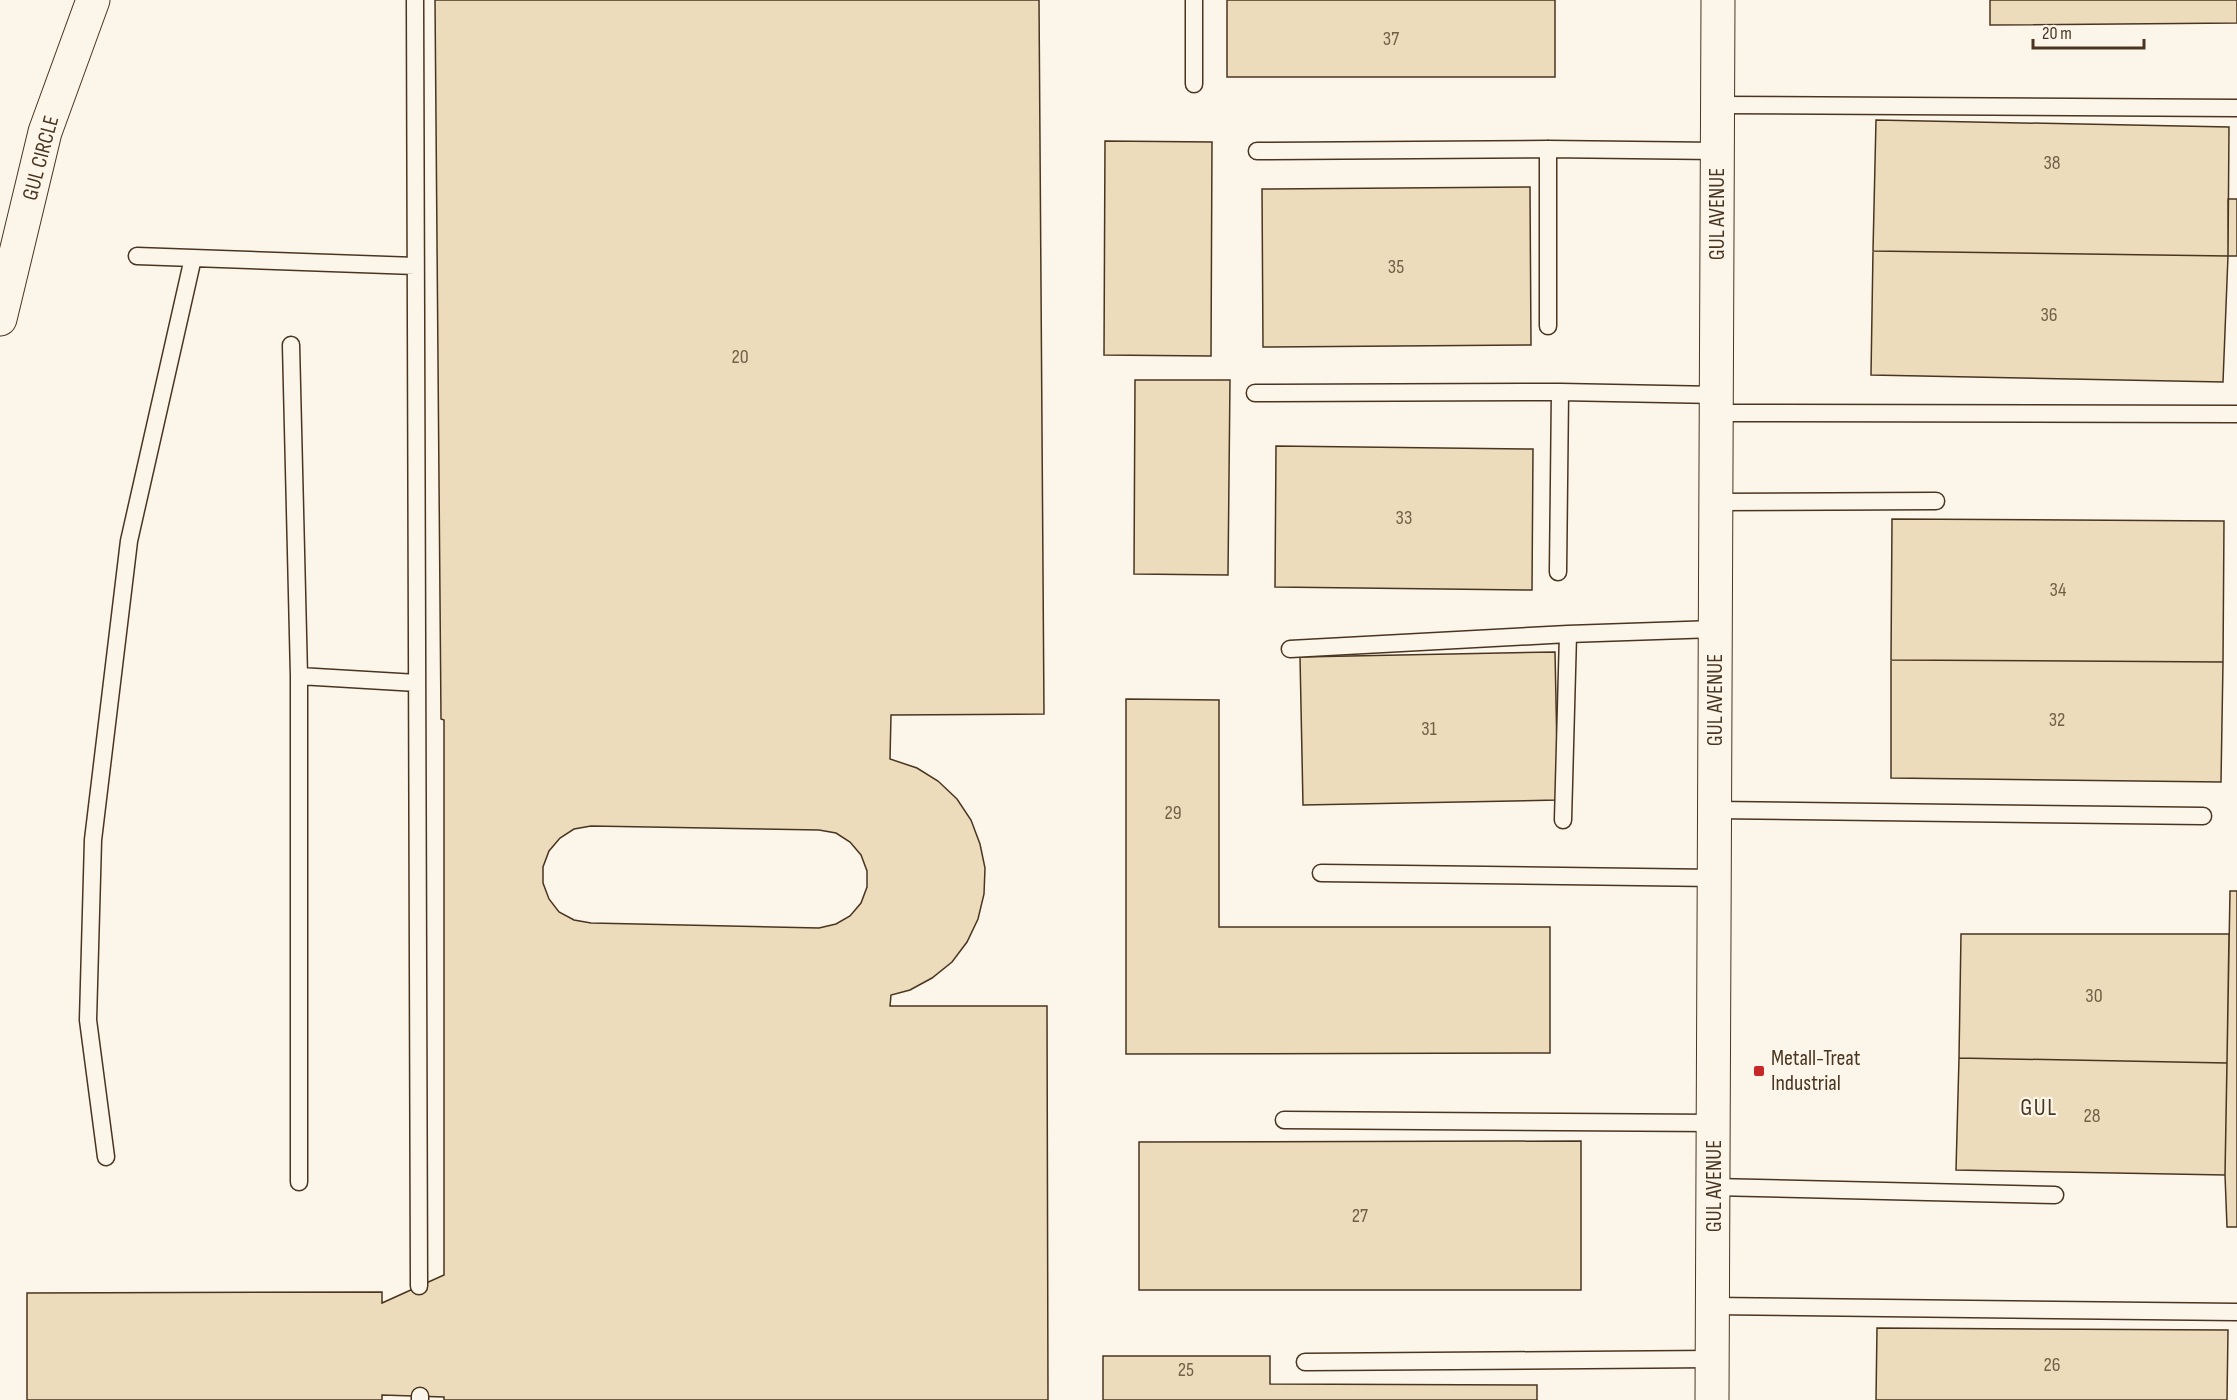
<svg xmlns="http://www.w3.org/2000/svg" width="2237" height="1400" font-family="'Sofia Sans Condensed',sans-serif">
	<rect width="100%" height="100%" fill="#fbf6e9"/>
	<path fill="#ecdcbc" stroke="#4a3520" stroke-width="1.5" fill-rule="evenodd" d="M435 0H1039L1044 714 891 715 890 759 917 768 938 781 957 799 971 820 980 844 985 868 984 894 978 919 967 942 952 962 932 978 910 990 891 995 890 1006H1047L1048 1400H444V1397L382 1395V1400H27V1293L382 1292V1303L444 1275V720L441 719ZM591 826 819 830 836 833 850 842 861 855 867 871V887L861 903 850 916 836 924 819 928 591 923 574 920 559 912 549 899 543 883V867L549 851 560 838 574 829Z
		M1227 0H1555V77H1227Z
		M1990 0H2237V23L1990 25Z
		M1876 120 2229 127 2228 256 1873 251Z
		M1105 141 1212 142 1211 356 1104 355Z
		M1530 187 1531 345 1263 347 1262 189Z
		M2228 199H2237V256H2228Z
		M1873 251 2228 256 2223 382 1871 375Z
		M1135 380H1230L1228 575 1134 574Z
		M1276 446 1533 449 1532 590 1275 587Z
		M1892 519 2224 521 2223 662 1891 660Z
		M1555 652 1558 800 1303 805 1300 657Z
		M1891 660 2223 662 2221 782 1891 778Z
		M1126 699 1219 700V927H1550V1053L1126 1054Z
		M2230 891H2237V1227H2227L2225 1175Z
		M1961 934H2229L2227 1063 1959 1058Z
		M1959 1058 2227 1063 2225 1175 1956 1170Z
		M1581 1141V1290H1139V1142Z
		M1877 1328 2228 1330 2227 1400H1876Z
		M1103 1356H1270V1384L1537 1385V1400H1103Z"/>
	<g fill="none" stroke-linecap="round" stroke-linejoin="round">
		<g stroke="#4a3520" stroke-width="19">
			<path id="lane" d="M415 0 419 1286
				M1194 84V0
				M1717 105 2237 108
				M1548 149V326
				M1257 151 1548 149 1717 151
				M137 256 415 266
				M291 345 299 676
				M1255 393 1560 392 1717 395
				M1716 413 2237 414
				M1716 502 1936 501
				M1558 572 1560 392
				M1290 649 1568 634 1715 629
				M1715 810 2203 816
				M1563 820 1568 634
				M1321 873 1715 878
				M1284 1120 1714 1123
				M106 1157 88 1020 93 840 129 541 193 258
				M299 1182V676L417 683
				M1713 1187 2055 1195
				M1713 1306 2237 1312
				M1305 1362 1713 1359
				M420 1396V1400"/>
		</g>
		<g stroke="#4a3520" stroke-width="35">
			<path id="street" d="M0 319 45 132 93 0
				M1712 1400 1718 0"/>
		</g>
		<use href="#lane" stroke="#fbf6e9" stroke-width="16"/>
		<use href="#street" stroke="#fbf6e9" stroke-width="33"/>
	</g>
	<rect fill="#c62828" stroke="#fbf6e9" stroke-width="2" x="1753" y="1065" width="12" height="12" rx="3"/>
	<g text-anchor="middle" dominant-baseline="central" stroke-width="4.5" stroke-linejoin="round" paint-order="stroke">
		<g font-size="20" fill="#725f47">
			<text x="1391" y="39">37</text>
			<text x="2052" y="163">38</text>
			<text x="1396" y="267">35</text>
			<text x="2049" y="315">36</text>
			<text x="740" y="357">20</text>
			<text x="1404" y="518">33</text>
			<text x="2058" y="590">34</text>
			<text x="2057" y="720">32</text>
			<text x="1429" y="729">31</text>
			<text x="1173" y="813">29</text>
			<text x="2094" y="996">30</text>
			<text x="2092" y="1116">28</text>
			<text x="1360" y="1216">27</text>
			<text x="2052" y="1365">26</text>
			<text x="1186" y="1370">25</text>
		</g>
		<g font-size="22" fill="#4a3520" stroke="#fbf6e9">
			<text transform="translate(41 158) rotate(-75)">GUL CIRCLE</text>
			<text transform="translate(1717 214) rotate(-90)">GUL AVENUE</text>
			<text transform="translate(1715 700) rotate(-90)">GUL AVENUE</text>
			<text transform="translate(1714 1186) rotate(-90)">GUL AVENUE</text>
		</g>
		<g font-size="22" fill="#4a3520" stroke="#fbf6e9" text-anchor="start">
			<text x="1771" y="1058">Metall-Treat<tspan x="1771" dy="25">Industrial</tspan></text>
		</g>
		<g font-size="24" letter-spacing="1.5" fill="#4a3520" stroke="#fbf6e9">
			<text x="2039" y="1107">GUL</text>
		</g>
	</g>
	<path d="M2033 39v9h111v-9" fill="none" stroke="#4a3520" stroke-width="3"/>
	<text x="2042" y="39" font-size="18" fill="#4a3520" stroke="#fbf6e9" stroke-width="4.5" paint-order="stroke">20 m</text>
</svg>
